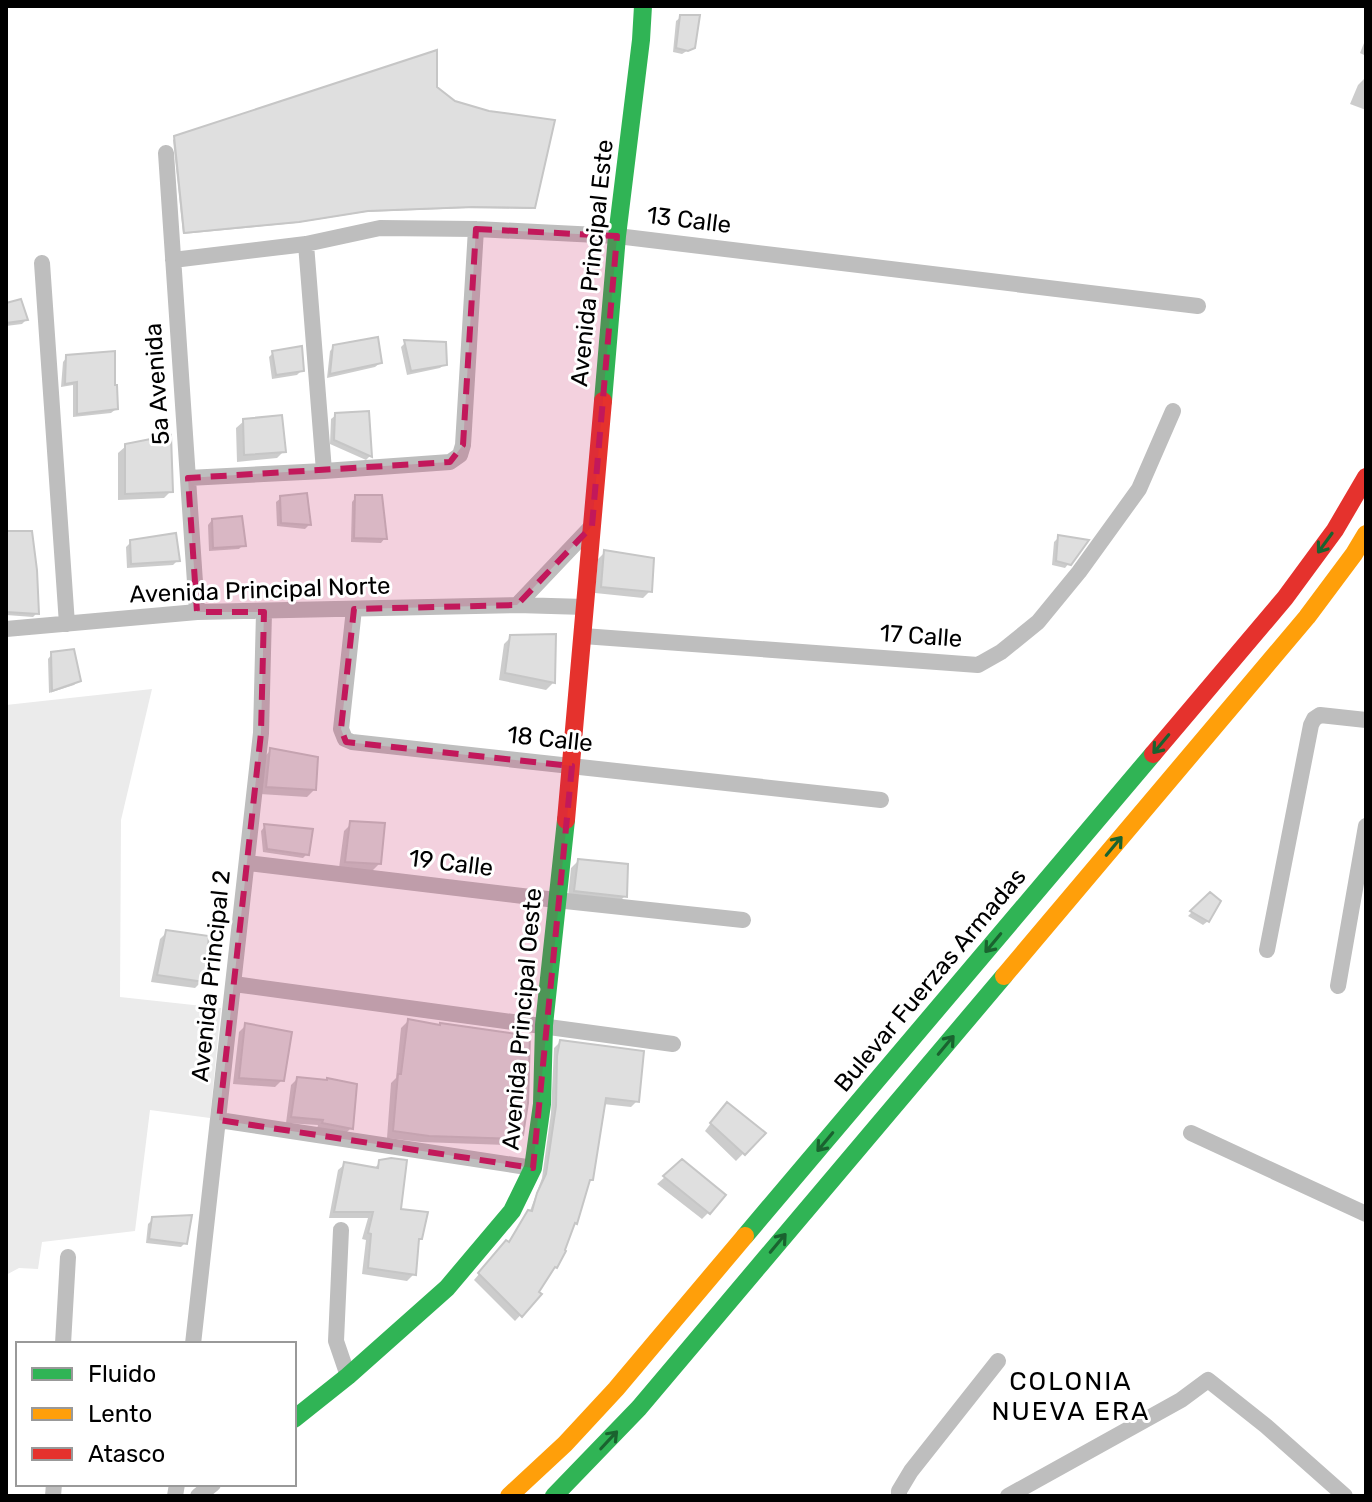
<svg xmlns="http://www.w3.org/2000/svg" width="1372" height="1502" font-family="Rubik,sans-serif">
	<rect width="100%" height="100%" fill="#fff"/>
	<path fill="#ebebeb" d="M152 689 121 820 120 997 221 1008 210 1118 150 1110 135 1231 42 1242 38 1269 19 1268 6 1275V705Z"/>
	<path fill="#0003" d="M681 17 693 47 682 54 673 52 676 21Z
		M1366 38V56L1360 53Z
		M1364 79H1366V110L1350 104 1358 85Z
		M435 88 533 207 532 209 469 208 365 212 296 223 183 234 173 140 175 138Z
		M6 305 26 320 22 324 6 326Z
		M405 343 445 364 440 368 407 375 401 347Z
		M334 347 380 363 375 367 327 378 330 351Z
		M273 353 301 371 297 375 272 379 269 357Z
		M67 357 116 409 111 413 73 417V385L61 387 63 362Z
		M336 415 370 456 366 460 330 444 331 419Z
		M244 421 284 451 277 458 237 462 236 428Z
		M126 446 171 491 164 498 118 500V453Z
		M356 497 385 538 381 543 351 542 352 502Z
		M281 498 309 525 305 529 277 526 276 502Z
		M212 520 243 545 239 549 209 551 208 525Z
		M6 533 36 614 33 617 6 615Z
		M1059 537 1069 563 1065 568 1052 565 1054 542Z
		M131 542 178 560 173 565 127 568 126 547Z
		M605 552 650 591 643 598 595 593 598 559Z
		M511 637 553 683 546 690 499 680 504 644Z
		M52 654 79 680 74 685 49 693 48 659Z
		M271 750 314 790 307 797 260 794 264 757Z
		M351 824 379 864 372 871 339 868 344 831Z
		M265 826 307 854 303 858 263 852 261 831Z
		M578 861 625 896 618 903 568 897 571 868Z
		M1210 894 1208 921 1203 925 1188 916Z
		M167 932 202 981 195 988 151 982 160 939Z
		M408 1021 522 1134 514 1142 506 1145 421 1142 387 1138 391 1083 396 1078 401 1028Z
		M246 1025 282 1080 275 1087 233 1084 239 1032Z
		M560 1042 637 1101 631 1107 603 1104 591 1180 587 1184 563 1252 555 1267 536 1293 539 1295 515 1321 474 1280 500 1249 507 1244 523 1218 530 1211 542 1178 551 1113 554 1048Z
		M297 1079 351 1128 345 1134 317 1129 318 1125 286 1123 291 1085Z
		M720 1111 763 1133 736 1161 705 1131Z
		M380 1162 399 1211 417 1241 414 1274 407 1281 362 1274 366 1240 362 1239 368 1218H329L338 1170 345 1164 374 1169Z
		M682 1162 709 1212 702 1219 657 1184Z
		M153 1219 185 1243 181 1247 146 1243 148 1224Z"/>
	<path fill="#dfdfdf" stroke="#c6c6c6" stroke-width="2" d="M680 15H700L695 48 688 51 676 48Z
		M437 50V87L455 101 489 111 555 120 535 208 472 207 368 211 299 222 184 233 174 136Z
		M21 299 28 320 6 323V303Z
		M378 337 382 363 330 374 333 345Z
		M404 340 446 342 447 365 411 371Z
		M302 346 304 371 276 375 272 351Z
		M115 351V385H117L118 409 77 414V382L65 384 66 355Z
		M369 411 372 457 334 440 335 413Z
		M282 415 286 452 244 455 243 419Z
		M171 435 173 492 125 494V444Z
		M307 493 311 525 281 523 280 496Z
		M355 495H382L387 539 354 538Z
		M242 516 246 546 213 548 212 519Z
		M6 531H32L37 570 39 614 6 612Z
		M176 533 180 561 131 564 130 540Z
		M1058 535 1089 540 1071 565 1056 561Z
		M604 550 654 558 652 592 601 587Z
		M556 634 555 683 505 673 510 635Z
		M74 649 81 681 52 691 51 652Z
		M270 748 318 757 316 790 266 787Z
		M350 821 385 823 381 864 345 862Z
		M264 824 313 829 309 855 267 849Z
		M578 859 628 864 627 897 574 891Z
		M1210 892 1221 901 1209 922 1190 911Z
		M166 930 209 936 204 982 157 975Z
		M408 1019 440 1025V1023L530 1036 528 1103 523 1135 515 1139 429 1136 393 1131 398 1074H401Z
		M245 1023 292 1032 284 1081 239 1078Z
		M560 1040 644 1051 639 1102 606 1098 593 1180H590L577 1224 575 1223 565 1250 566 1251 557 1268 555 1267 539 1292 542 1294 522 1317 478 1273 506 1240 509 1242 528 1210 532 1211 537 1193 546 1174 556 1106 557 1056Z
		M297 1077 327 1080V1078L357 1084 353 1129 322 1123 323 1120 291 1117Z
		M727 1102 766 1133 745 1155 710 1123Z
		M391 1158 407 1160 401 1209 428 1212 422 1239H419L416 1275 368 1268 371 1234 368 1233 373 1212H334L344 1162 378 1168 379 1160Z
		M682 1159 726 1195 710 1214 663 1176Z
		M192 1215 187 1244 149 1239 152 1217Z"/>
	<g fill="none" stroke-linecap="round" stroke-linejoin="round">
		<path stroke="#bebebe" stroke-width="16" d="M166 153 197 612
			M306 244 324 471
			M173 260 306 244 380 228 476 229 617 236 1198 306
			M42 263 67 624
			M188 478 324 471 450 462 460 455 463 445 476 229
			M517 605 585 607
			M354 609 341 729 345 739 352 742 881 800
			M6 629 197 612 517 605 592 526
			M583 636 978 665 1001 652 1038 622 1079 572 1139 489 1173 411
			M248 863 556 900 743 920
			M1267 950 1311 725 1314 719 1320 715 1366 720
			M234 984 673 1044
			M1338 986 1366 826
			M219 1120 533 1168
			M1191 1133 1366 1214
			M341 1230 336 1341 348 1376
			M63 1344 68 1257
			M193 1344 261 733 264 612
			M53 1496 54 1484
			M175 1496 177 1484
			M198 1496 213 1484
			M899 1496V1491L911 1471 998 1361
			M1008 1496 1181 1400 1208 1380 1266 1426 1345 1496"/>
		<path stroke="#30b455" stroke-width="18" d="M603 401 617 236 641 40 643 6
			M745 1236 1153 754
			M294 1419 348 1376 447 1288 512 1211 533 1168 542 1104 544 1025 566 820
			M554 1496 639 1408 1004 976"/>
		<path stroke="#ff9f0a" stroke-width="18" d="M1004 976 1307 617 1354 554 1366 534
			M509 1496 565 1444 616 1389 745 1236"/>
		<path stroke="#e5322d" stroke-width="18" d="M1153 754 1285 598 1335 530 1366 477
			M566 820 603 401"/>
	</g>
	<defs><path id="oneway-shaft" d="M-6 0H5M1.5-3L5.5 0L1.5 3" fill="none" stroke-width="1.6" stroke-linecap="round" stroke-linejoin="round" transform="scale(2)"/></defs>
	<g stroke="#1a632f">
		<use href="#oneway-shaft" transform="translate(1325 543) rotate(126)"/>
		<use href="#oneway-shaft" transform="translate(1161 744) rotate(130)"/>
		<use href="#oneway-shaft" transform="translate(1114 846) rotate(-50)"/>
		<use href="#oneway-shaft" transform="translate(993 943) rotate(130)"/>
		<use href="#oneway-shaft" transform="translate(946 1045) rotate(-50)"/>
		<use href="#oneway-shaft" transform="translate(825 1142) rotate(130)"/>
		<use href="#oneway-shaft" transform="translate(778 1243) rotate(-50)"/>
		<use href="#oneway-shaft" transform="translate(609 1440) rotate(-47)"/>
	</g>
	<path fill="#c2185b" fill-opacity="0.2" stroke="#c2185b" stroke-width="6" stroke-dasharray="16 10" stroke-linejoin="round" d="M476 229 617 236 592 526 517 605 354 609 341 729 346 742 572 766 533 1168 219 1120 261 733 264 612H197L188 478 450 462 463 445Z"/>
	<g text-anchor="middle" dominant-baseline="central" stroke-width="6" stroke-linejoin="round" paint-order="stroke">
		<g font-size="24" fill="#000" stroke="#fff">
			<text transform="translate(689 220) rotate(7)">13 Calle</text>
			<text transform="translate(592 263) rotate(-84)">Avenida Principal Este</text>
			<text transform="translate(157 384) rotate(-94)">5a Avenida</text>
			<text transform="translate(260 590) rotate(-2)">Avenida Principal Norte</text>
			<text transform="translate(921 636) rotate(4)">17 Calle</text>
			<text transform="translate(550 739) rotate(6)">18 Calle</text>
			<text transform="translate(451 863) rotate(7)">19 Calle</text>
			<text transform="translate(211 976) rotate(-84)">Avenida Principal 2</text>
			<text transform="translate(930 980) rotate(-50)">Bulevar Fuerzas Armadas</text>
			<text transform="translate(522 1019) rotate(-85)">Avenida Principal Oeste</text>
		</g>
		<g font-size="26" letter-spacing="2" fill="#000" stroke="#fff">
			<text x="1071" y="1381">COLONIA<tspan x="1071" dy="30">NUEVA ERA</tspan></text>
		</g>
	</g>
	<rect width="1372" height="1502" fill="none" stroke="#000000" stroke-width="16"/>
	<rect x="16" y="1342" width="280" height="144" fill="#ffffff" stroke="#999999" stroke-width="2"/>
	<rect x="32" y="1368" width="40" height="12" fill="#30b455" stroke="#999999" stroke-width="2"/>
	<text x="88" y="1382" font-size="24" fill="#000000">Fluido</text>
	<rect x="32" y="1408" width="40" height="12" fill="#ff9f0a" stroke="#999999" stroke-width="2"/>
	<text x="88" y="1422" font-size="24" fill="#000000">Lento</text>
	<rect x="32" y="1448" width="40" height="12" fill="#e5322d" stroke="#999999" stroke-width="2"/>
	<text x="88" y="1462" font-size="24" fill="#000000">Atasco</text>
</svg>
